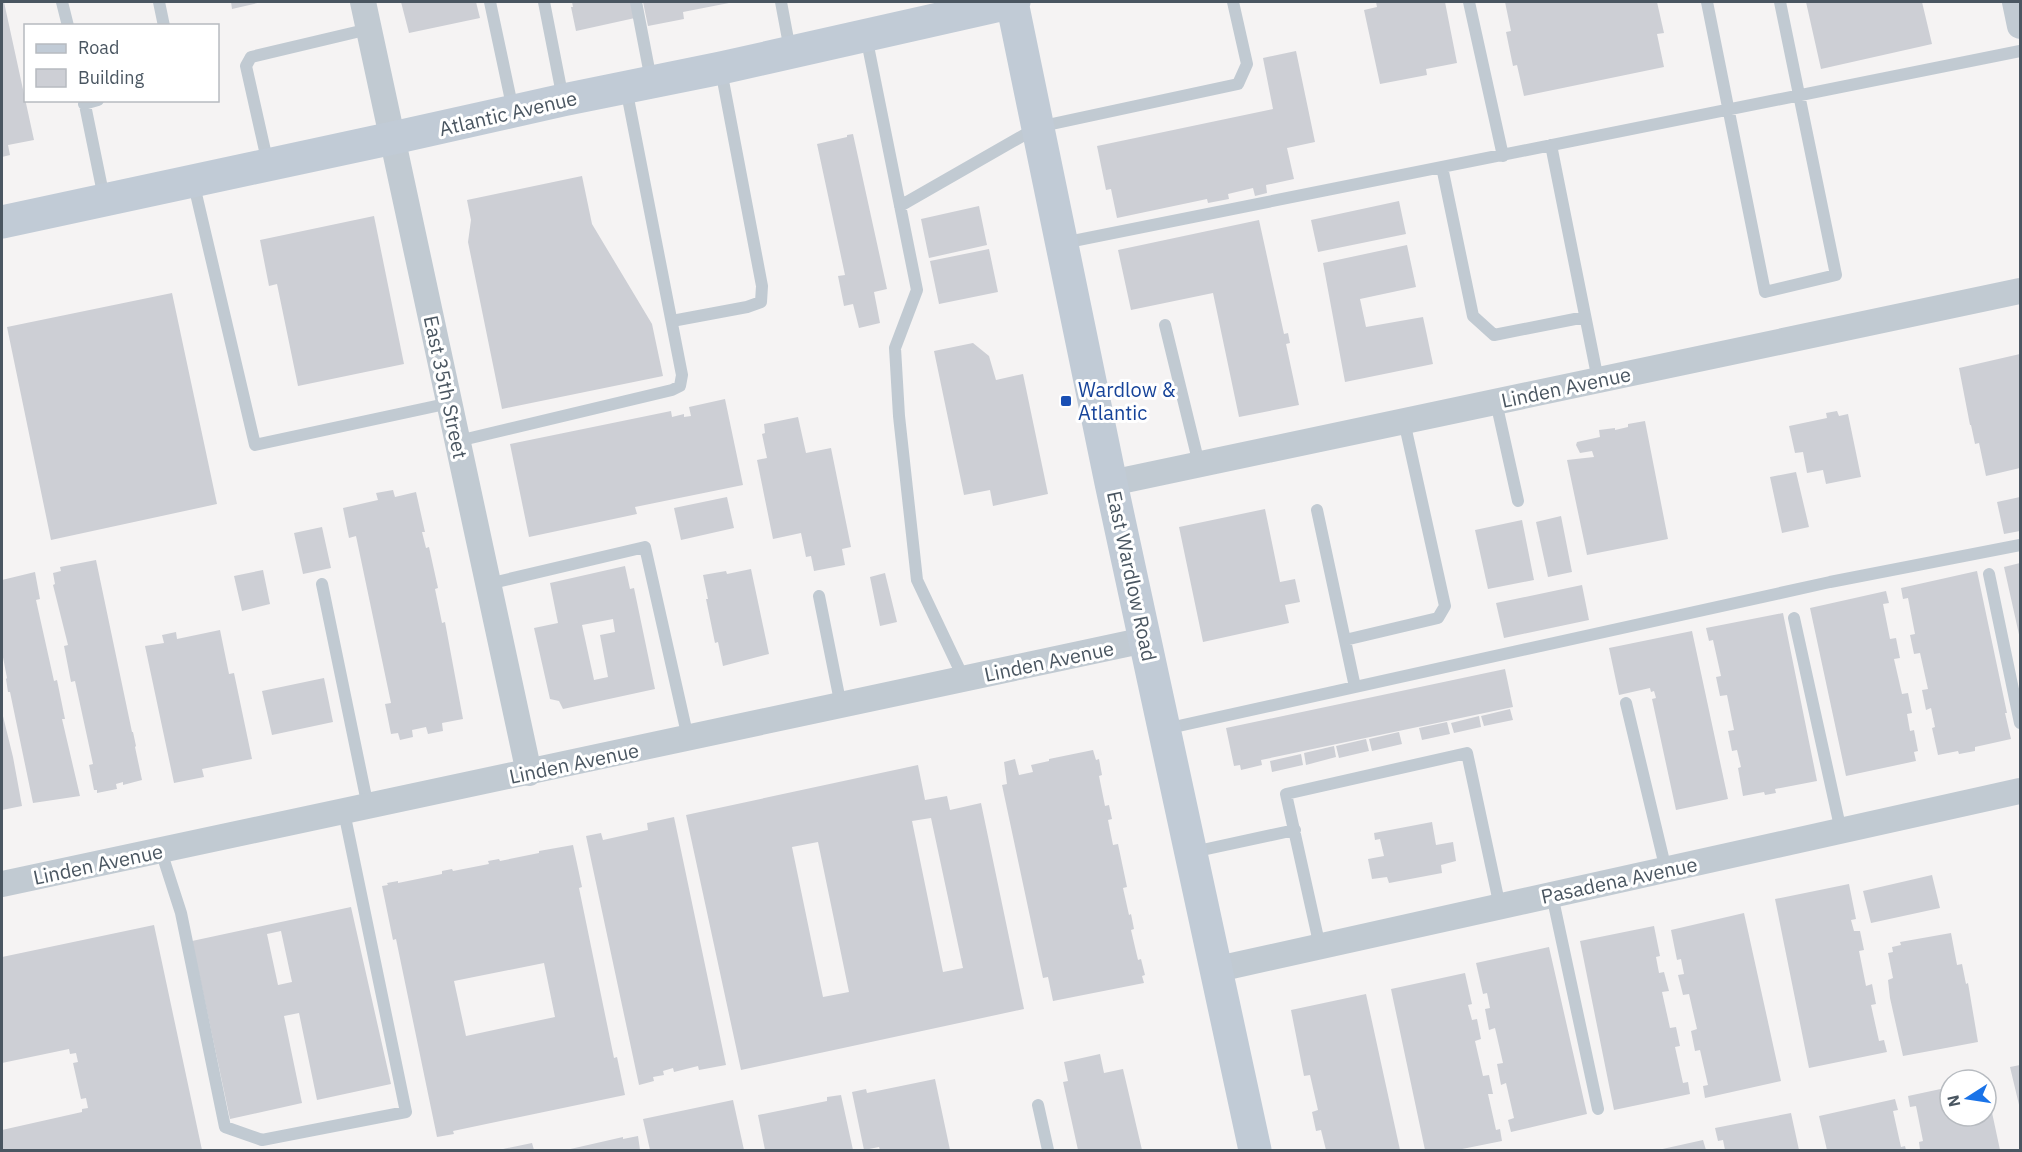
<svg xmlns="http://www.w3.org/2000/svg" width="2022" height="1152" font-family="'IBM Plex Sans',sans-serif">
	<rect width="100%" height="100%" fill="#f5f3f3"/>
	<path fill="#cdcfd5" fill-rule="evenodd" d="M2 2H4L34 140 8 145 10 155 2 157Z
		M231 2H262L232 9Z
		M401 2H476L480 18 409 33Z
		M572 2H632L635 18 576 31 571 7H573Z
		M643 2H729V3L683 12 684 19 648 26Z
		M1376 2H1445L1457 63 1426 69 1427 75 1380 84 1364 10 1377 7Z
		M1505 2H1657L1664 33 1657 34 1664 67 1524 96 1517 65 1513 66 1506 32 1511 31Z
		M1806 2H1922L1932 44 1821 69Z
		M1296 51 1315 142 1287 148 1294 179 1266 185 1267 193 1255 196 1253 188 1228 194 1229 199 1208 203 1207 199 1117 218 1111 189 1106 190 1097 146 1273 109 1263 58Z
		M853 134 887 289 874 292 880 323 859 328 853 304 844 306 838 276 845 275 817 144 847 137V135Z
		M582 176 592 224 652 324 663 376 502 409 468 242 471 220 467 200Z
		M1399 201 1406 234 1318 252 1311 220Z
		M979 206 987 245 929 258 921 219Z
		M374 216 404 364 298 386 277 284 269 286 260 240Z
		M1259 220 1284 334 1288 333 1290 343 1286 344 1299 405 1239 417 1213 293 1131 310 1118 250Z
		M1407 245 1416 287 1360 299 1366 327 1423 317 1433 364 1345 382 1323 263Z
		M989 249 998 292 939 304 930 261Z
		M172 293 217 504 51 540 7 327Z
		M973 343 989 356 996 380 1023 374 1048 494 993 506 990 490 964 495 934 351Z
		M2020 354V468L1986 476 1979 443 1975 444 1971 425H1970L1959 368Z
		M725 399 743 485 635 507 637 514 529 537 510 444 671 411 672 417 684 414V417L691 416 689 407Z
		M1837 411 1839 416 1848 414 1861 477 1826 484 1823 470 1807 473 1803 452 1795 453 1789 426 1827 418 1826 413Z
		M798 417 806 453 831 448 851 547 842 549 845 565 814 571 811 556 806 557 801 533 773 539 757 460 767 458 762 434 765 433 764 424Z
		M1645 421 1668 539 1587 555 1567 460 1594 457 1592 451 1580 453 1576 445 1577 442 1600 437 1599 430 1615 428V430L1628 427V424Z
		M1796 472 1809 527 1782 533 1770 477Z
		M393 490 395 497 416 492 425 532H422L426 548 429 547 438 588 435 589 442 623 445 622 463 719 442 723 443 731 428 734 426 727 412 730 413 737 400 740 398 733 391 734 385 704 391 703 356 536 349 538 343 508 378 500 376 493Z
		M727 497 734 528 681 540 674 508Z
		M2020 497V531L2004 534 1997 502Z
		M1265 509 1280 582 1295 579 1300 602 1285 605 1289 623 1203 642 1179 527Z
		M1561 516 1572 572 1548 577 1536 522Z
		M1522 520 1534 580 1488 589 1475 530Z
		M322 527 331 568 303 574 294 533Z
		M96 560 132 732H133L136 746 135 747 142 780 123 785V782L116 784 117 789 97 793V790H94L89 765 93 764 75 681 71 682 64 646 68 645 53 585 55 584 53 573 61 571 60 567Z
		M2020 563V639L2004 567Z
		M625 566 630 589 634 588 655 689 563 709 559 701 550 699 534 628 558 623 550 583ZM613 619 615 632 600 635 608 677 594 680 582 625Z
		M751 569 769 654 723 666 718 642 715 643 706 599H708L703 575 726 571 727 574Z
		M263 570 270 604 242 611 234 576Z
		M1977 571 2007 713H2005L2011 739 1975 747V751L1959 754 1958 751 1938 755 1932 728 1935 727 1931 708 1926 710 1922 690 1928 689 1920 653 1914 654 1910 635 1915 634 1908 598 1903 599 1901 588Z
		M35 572 40 599 36 600 54 681 57 680 65 719H62L80 796 33 803 10 692H8L6 679 7 678 2 652V580Z
		M885 573 897 622 880 626 870 577Z
		M1582 585 1589 620 1504 638 1496 603Z
		M1886 591 1889 603 1883 604 1890 639 1896 638 1900 658 1894 659 1902 694 1908 693 1912 713 1907 714 1910 731 1914 730 1918 751 1914 752 1916 761 1846 776 1810 608Z
		M1783 613 1817 781 1775 789 1776 793 1765 795 1764 792 1743 796 1738 768 1741 767 1737 750 1732 751 1728 731 1734 730 1727 695 1720 696 1716 677 1721 676 1713 640 1709 641 1706 628Z
		M220 630 229 674 234 673 252 759 202 769 204 777 174 783 145 646 164 643 162 635 176 632 177 639Z
		M1692 631 1728 799 1676 810 1652 699 1656 698 1654 691 1651 692 1650 688 1619 695 1609 648Z
		M1505 669 1513 707 1261 760 1262 765 1241 770 1240 765 1234 766 1226 728Z
		M324 678 333 722 272 735 262 691Z
		M1510 709 1513 720 1484 726 1481 716Z
		M2 712 13 757 22 806 2 810Z
		M1479 716 1481 727 1454 733 1451 723Z
		M1447 722 1450 734 1422 740 1419 728Z
		M1399 732 1402 744 1372 751 1369 739Z
		M1366 739 1369 751 1339 758 1336 746Z
		M1334 746 1336 757 1306 765 1304 753Z
		M1093 750 1096 760 1099 759 1102 775 1099 776 1105 806 1109 805 1112 819 1108 820 1113 845 1118 844 1127 887 1123 888 1129 915 1131 914 1134 929 1131 930 1138 960 1141 959 1145 975 1142 976 1144 983 1053 1001 1048 977 1043 978 1002 785 1007 784 1004 762 1015 759 1019 775 1033 772 1031 765 1049 761V759Z
		M1301 754 1303 765 1272 772 1270 761Z
		M918 765 925 800 947 796 950 810 981 803 1024 1009 741 1070 686 815ZM931 818 963 968 943 972 912 821ZM818 842 849 992 823 997 792 847Z
		M674 817 726 1065 699 1070 698 1066 674 1072 673 1068 663 1071 664 1075 653 1077 654 1081 639 1085 586 836 601 833 603 840 648 830 647 823Z
		M1432 822 1436 845 1453 842 1456 861 1441 865 1442 873 1389 883 1387 877 1372 879 1368 859 1384 856 1380 839 1375 840 1374 833Z
		M573 845 582 887 579 888 614 1058 617 1057 625 1095 453 1131 454 1134 437 1137 396 939 393 940 382 886 388 885 387 883 398 881V883L442 874V871L452 869 453 871 489 864 488 861 499 859 500 861 539 853V851ZM544 963 555 1017 466 1036 454 981Z
		M1932 875 1940 908 1871 923 1863 891Z
		M1849 884 1856 919 1851 920 1854 931H1860L1864 950 1859 951 1866 986 1872 984 1876 1004 1871 1005 1879 1041 1884 1040 1887 1052 1809 1068 1775 899Z
		M351 907 391 1084 317 1100 299 1013 284 1016 302 1103 230 1119 192 941ZM281 931 292 982 278 985 267 934Z
		M1744 913 1781 1081 1705 1098 1703 1086 1708 1085 1700 1050 1695 1051 1691 1031 1697 1029 1689 994 1683 995 1678 975 1684 974 1681 959 1677 960 1671 930Z
		M154 925 202 1150H2V1130L82 1112V1109L88 1108 86 1098 81 1099 73 1063 78 1062 76 1053 70 1054 69 1049 2 1063V957Z
		M1654 926 1660 956 1656 957 1659 973 1664 972 1669 991 1662 992 1670 1028 1676 1027 1680 1046 1675 1047 1683 1083 1688 1082 1690 1094 1614 1110 1580 941Z
		M1951 933 1957 965 1962 964 1966 984 1968 983 1978 1042 1903 1056 1890 998 1888 980 1893 978 1888 953 1893 952 1892 947 1901 945 1900 942Z
		M1549 947 1587 1114 1511 1132 1508 1120 1514 1118 1506 1083 1501 1085 1497 1064 1503 1063 1495 1028 1489 1030 1485 1009 1490 1008 1487 993 1483 994 1476 963Z
		M1465 973 1472 1004 1468 1005 1472 1020 1477 1019 1481 1039 1475 1041 1483 1076 1489 1075 1493 1094H1488L1496 1130 1500 1129 1502 1141 1457 1150H1425L1391 989Z
		M1366 994 1400 1150H1326L1321 1130 1316 1131 1312 1112 1318 1110 1310 1075 1304 1076 1291 1010Z
		M1100 1054 1104 1073 1123 1069 1142 1150H1078L1063 1082 1068 1081 1064 1062Z
		M2020 1065V1109L2010 1067Z
		M935 1079 950 1150H880L879 1147 864 1150 852 1092 866 1089 867 1093Z
		M1950 1087V1116H1986L1987 1089 2000 1150H1920L1919 1142 1923 1141 1916 1106 1910 1107 1908 1096Z
		M841 1095 853 1150H765L758 1115 827 1101V1097Z
		M1895 1099 1898 1110 1893 1111 1901 1147 1905 1146 1906 1150H1827L1819 1116Z
		M733 1100 744 1150H650L643 1119Z
		M1791 1113 1799 1150H1725L1723 1140 1718 1141 1715 1128Z
		M638 1136 640 1150H566L623 1137V1139Z
		M1703 1140 1706 1150H1658Z
		M532 1143 534 1150H503V1149Z"/>
	<g fill="none" stroke-linecap="round" stroke-linejoin="round">
		<path stroke="#c1cad2" stroke-width="12" d="M62 2 68 26
			M159 2 164 26
			M490 2 513 110
			M544 2 563 99
			M636 2 651 80
			M781 2 790 50
			M1469 2 1503 156
			M1707 2 1765 292 1836 275 1780 2
			M866 36 917 290 895 348 899 416 917 580 964 679
			M84 100 104 198
			M84 104 98 100
			M1551 145 1598 380
			M268 164 246 66 251 57 369 29
			M1442 167 1473 316 1494 335 1585 317
			M193 181 255 445 450 403
			M900 206 1038 127 1238 84 1247 64 1233 2
			M1063 243 2020 51
			M672 321 747 307 761 302 762 286 721 70
			M1165 325 1199 464
			M1496 402 1518 501
			M458 441 672 390 680 386 682 375 626 88
			M1317 510 1355 687
			M1989 574 2020 723
			M322 584 368 807
			M488 584 645 547 688 738
			M819 596 841 706
			M1794 618 1841 831
			M1345 640 1438 618 1445 606 1404 421
			M1626 703 1666 870
			M1165 729 1830 582 2020 545
			M161 851 181 913 225 1127 262 1140 406 1112 344 812
			M1193 852 1295 830
			M1552 895 1598 1109
			M1320 947 1286 794 1467 753 1500 907
			M1038 1105 1048 1150"/>
		<path stroke="#c1cad2" stroke-width="26" d="M363 2 529 773
			M2015 2 2020 26
			M1111 483 2020 291
			M2 884 1145 640
			M1218 969 2020 791"/>
		<path stroke="#c1cbd6" stroke-width="33" d="M1012 2 1111 483 1255 1150
			M2 222 393 138 563 100 721 68 1014 2"/>
	</g>
	<rect fill="#1a4fb4" stroke="#fff" stroke-width="2" x="1060" y="395" width="12" height="12" rx="3"/>
	<g text-anchor="middle" dominant-baseline="central" stroke-width="6" stroke-linejoin="round" paint-order="stroke">
		<g font-size="20" fill="#4a5661" stroke="#fff">
			<text transform="translate(508 113) rotate(-13)">Atlantic Avenue</text>
			<text transform="translate(446 387) rotate(78)">East 35th Street</text>
			<text transform="translate(1566 387) rotate(-12)">Linden Avenue</text>
			<text transform="translate(1132 576) rotate(78)">East Wardlow Road</text>
			<text transform="translate(1049 661) rotate(-12)">Linden Avenue</text>
			<text transform="translate(574 763) rotate(-12)">Linden Avenue</text>
			<text transform="translate(98 864) rotate(-12)">Linden Avenue</text>
			<text transform="translate(1619 880) rotate(-12)">Pasadena Avenue</text>
		</g>
		<g font-size="20" fill="#164399" stroke="#fff" text-anchor="start">
			<text x="1078" y="389">Wardlow &amp;<tspan x="1078" dy="23">Atlantic</tspan></text>
		</g>
	</g>
	<rect width="2022" height="1152" fill="none" stroke="#4a5661" stroke-width="6"/>
	<rect x="24" y="24" width="195" height="78" fill="#ffffff" stroke="#b7bbc0" stroke-width="1.5"/>
	<rect x="36" y="44" width="30" height="9" fill="#c1cbd6" stroke="#b7bbc0" stroke-width="1.5"/>
	<text x="78" y="54" font-size="18" fill="#4a5661">Road</text>
	<rect x="36" y="69" width="30" height="18" fill="#cdcfd5" stroke="#b7bbc0" stroke-width="1.5"/>
	<text x="78" y="84" font-size="18" fill="#4a5661">Building</text>
	<g transform="translate(1968 1098) rotate(258)"><circle r="28" fill="#ffffff" stroke="#b7bbc0" stroke-width="1.5"/>
	<path d="M0-4.5L10 22L0 15L-10 22Z" fill="#1a73e8"/>
	<text y="-9" font-size="16" font-weight="bold" text-anchor="middle" fill="#4a5661">N</text>
	</g>
</svg>
